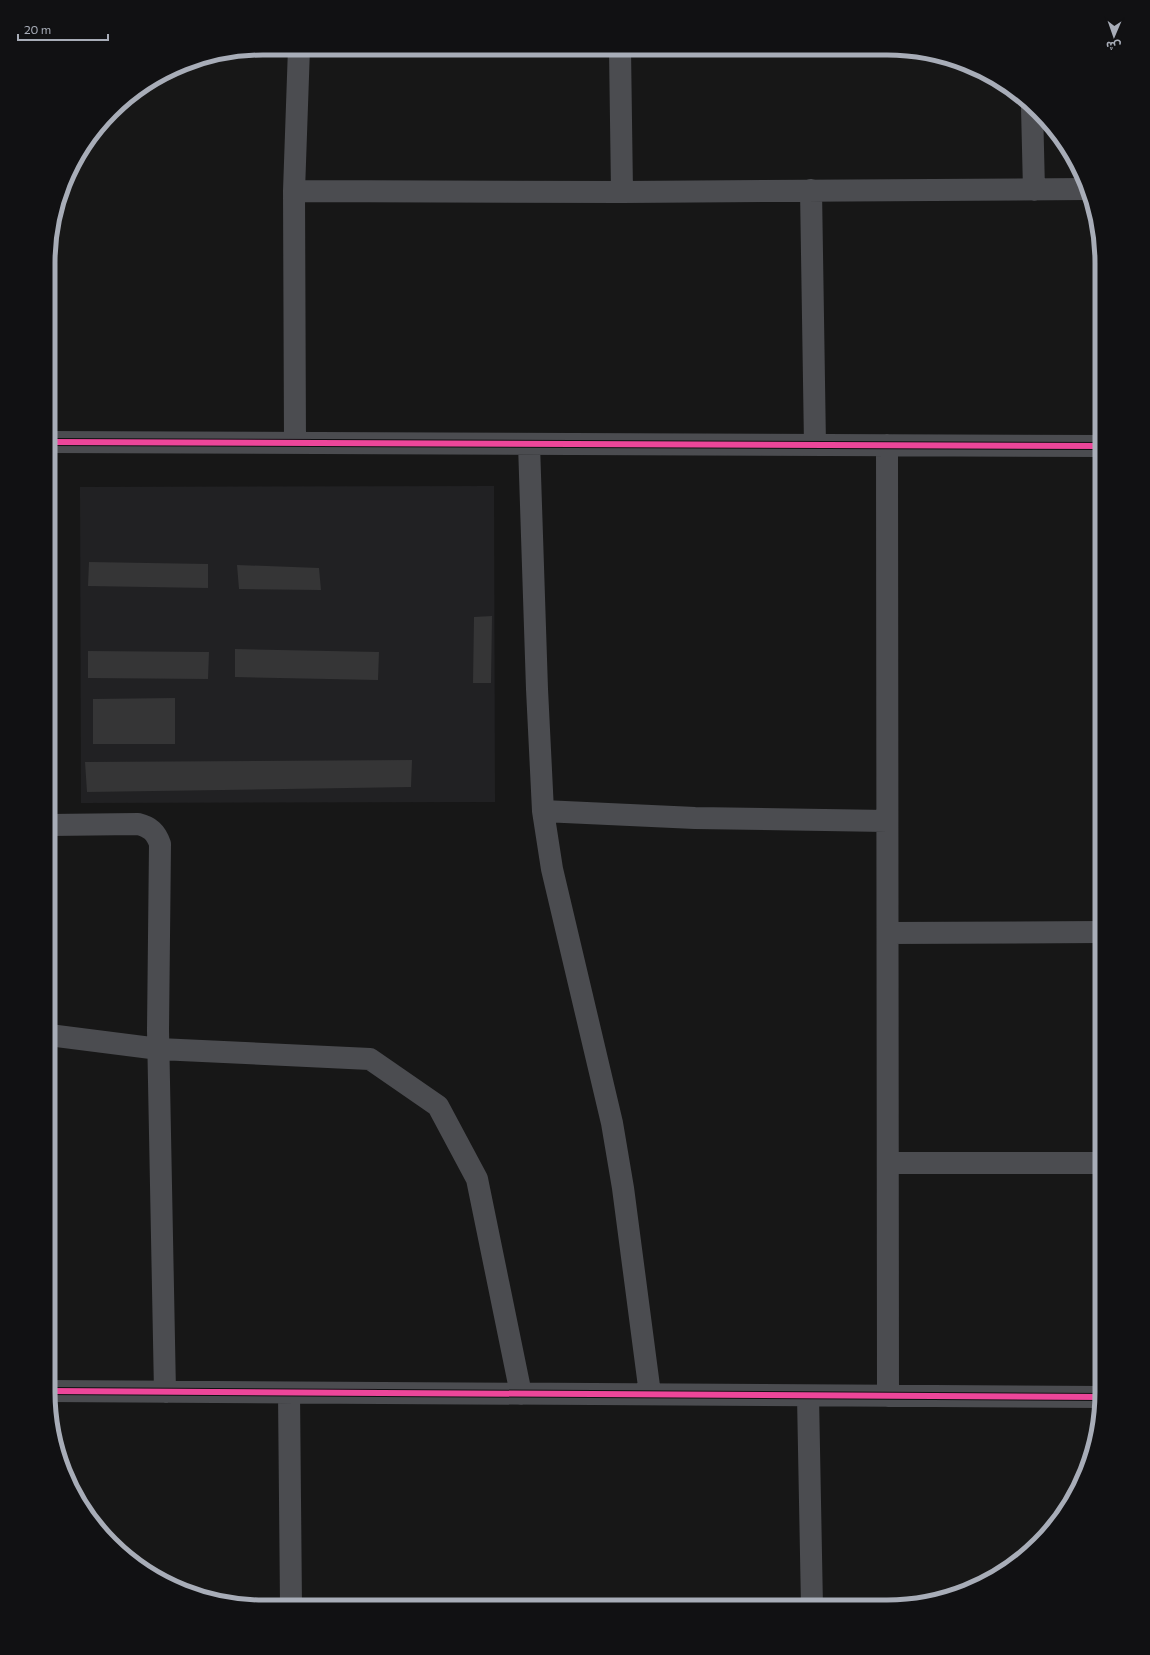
<svg xmlns="http://www.w3.org/2000/svg" width="1150" height="1655" font-family="Commissioner,'Noto Sans Arabic',sans-serif">
	<rect width="100%" height="100%" fill="#171717"/>
	<path fill="#212123" d="M494 486 495 802 81 803 80 487Z"/>
	<path fill="#353536" d="M89 562 208 564V588L88 586Z
		M237 565 319 568 321 590 239 589Z
		M492 616 491 683H473L474 617Z
		M235 649 379 652 378 680 235 677Z
		M88 651 209 652 208 679 88 678Z
		M175 698V744H93V699Z
		M412 760 411 787 87 792 85 762Z"/>
	<g fill="none" stroke-linecap="round" stroke-linejoin="round">
		<path stroke="#4b4c50" stroke-width="22" d="M620 49 622 192
			M1032 107 1034 190
			M811 190 815 445
			M294 191 622 192 1087 189
			M50 442 1102 446
			M295 442 294 191 299 48
			M529 444 537 689 543 811 552 869 612 1123 623 1188 650 1394
			M887 445 888 1396
			M543 811 695 818 887 821
			M49 825 138 824C150 827 156 832 160 844L158 1030 165 1392
			M888 933 1102 932
			M49 1035 159 1049 370 1059 438 1106 477 1179 521 1394
			M888 1163H1102
			M48 1391 1102 1397
			M289 1393 291 1605
			M808 1396 812 1607"/>
		<g stroke="#111113" stroke-width="8">
			<path id="cycleway" d="M50 442 1102 446
				M48 1391 1102 1397"/>
		</g>
		<use href="#cycleway" stroke="#ed469a" stroke-width="6"/>
	</g>
	<path d="M0 0H1150V1655H0ZM263 55H887A208 208 0 0 1 1095 263V1392A208 208 0 0 1 887 1600H263A208 208 0 0 1 55 1392V263A208 208 0 0 1 263 55Z" fill="#111113" fill-rule="evenodd"/>
	<path fill="none" stroke="#a8adb8" stroke-width="5" d="M263 55H887A208 208 0 0 1 1095 263V1392A208 208 0 0 1 887 1600H263A208 208 0 0 1 55 1392V263A208 208 0 0 1 263 55Z"/>
	<g transform="translate(1114 36) rotate(182)" stroke="#111113" stroke-width="3" paint-order="stroke">
	<path d="M0-3L7 15L0 10L-7 15Z" fill="#a8adb8"/>
	<text y="-6" font-size="11" font-weight="bold" text-anchor="middle" fill="#a8adb8">ش</text>
	</g>
	<path d="M18 34v6h90v-6" fill="none" stroke="#a8adb8" stroke-width="2"/>
	<text x="24" y="34" font-size="12" fill="#a8adb8" stroke="#111113" stroke-width="3" paint-order="stroke">20 m</text>
</svg>
